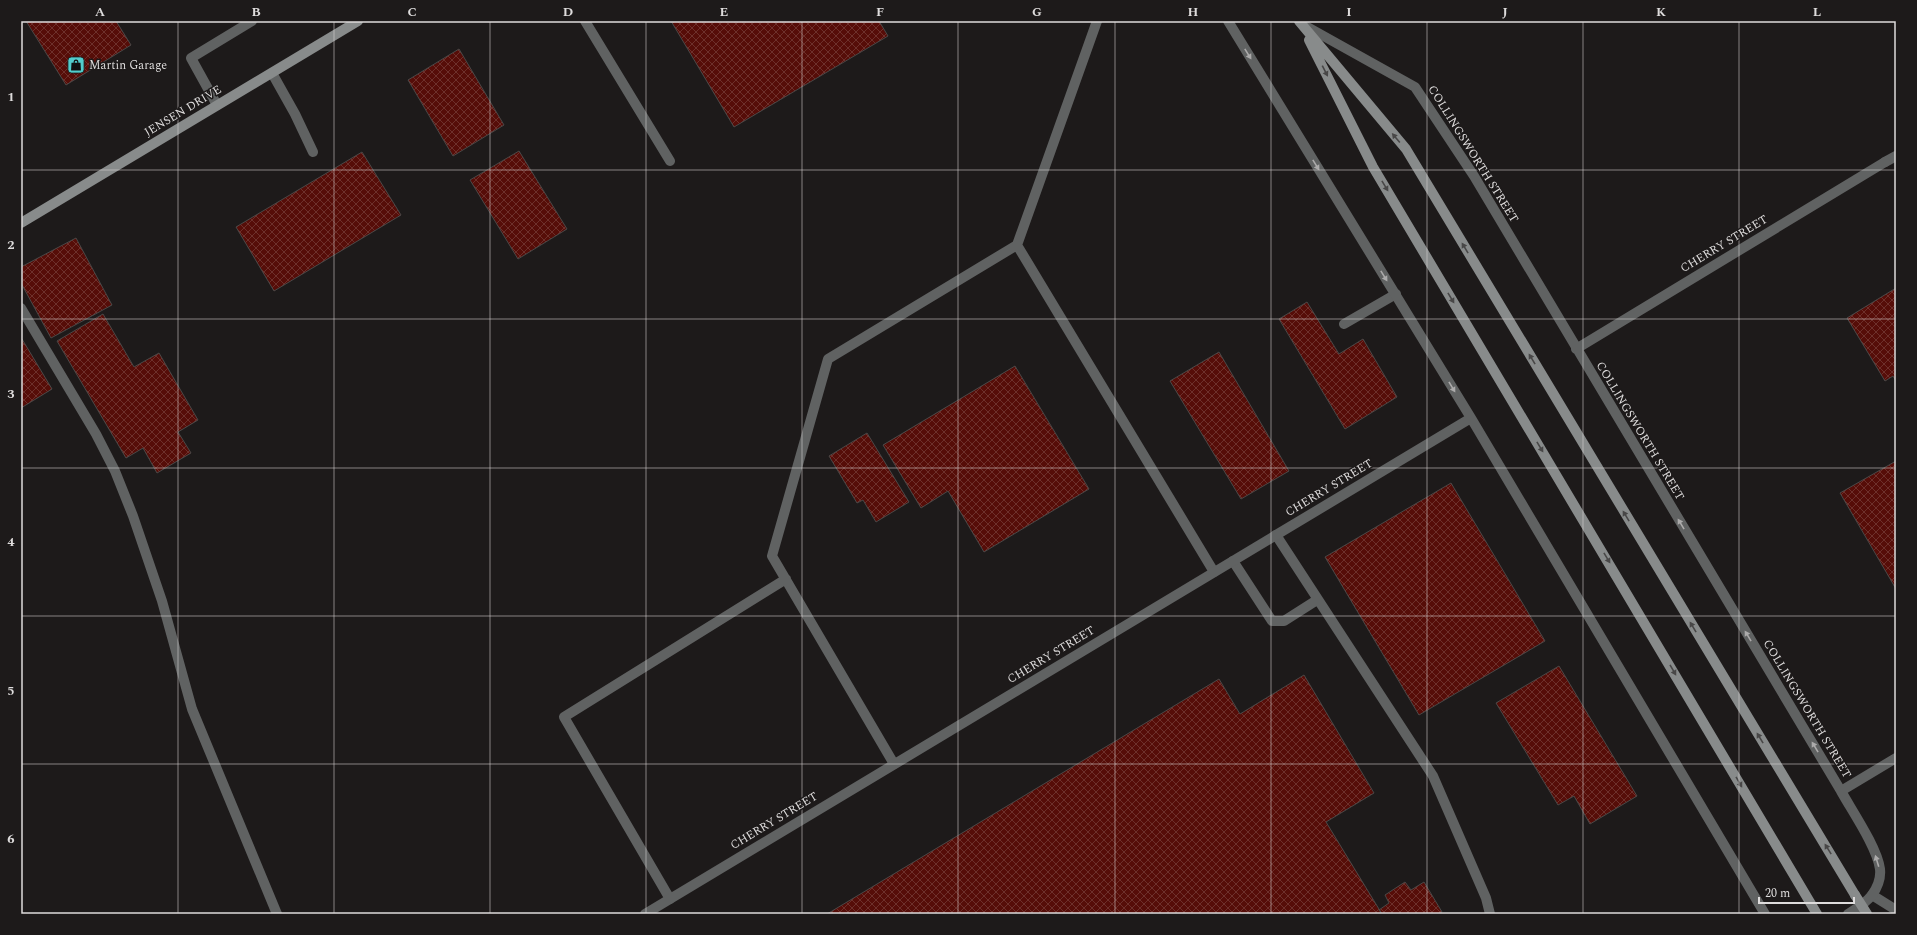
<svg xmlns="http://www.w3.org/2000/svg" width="1917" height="935" font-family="Spectral,serif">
	<defs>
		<pattern id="building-cross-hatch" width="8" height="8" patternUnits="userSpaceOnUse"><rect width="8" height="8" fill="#560d08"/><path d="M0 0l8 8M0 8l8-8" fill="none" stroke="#6e302b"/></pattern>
	</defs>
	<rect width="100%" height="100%" fill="#1d1a1a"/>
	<path fill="url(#building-cross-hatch)" stroke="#4b4847" d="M26 21H116L131 45 66 85Z
		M671 21H879L888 36 734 127Z
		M459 49 504 125 453 156 408 80Z
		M519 151 567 229 518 259 470 180Z
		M362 152 401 215 274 291 236 227Z
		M76 238 112 305 51 338 21 283V267Z
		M1896 288V381L1893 376 1885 381 1847 318Z
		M1307 302 1339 354 1363 339 1397 397 1345 429 1279 319Z
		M103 314 134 367 159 353 198 420 178 432 191 453 157 473 143 448 126 458 57 341Z
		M22 339 52 389 21 408V340Z
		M1219 352 1289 471 1241 499 1170 381Z
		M1015 366 1089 489 984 552 948 491 921 508 883 445Z
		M867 433 909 502 876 522 863 500 857 503 829 456Z
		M1896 461V589L1840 493Z
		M1451 483 1545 641 1419 715 1325 557Z
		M1559 666 1637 796 1590 824 1574 796 1558 805 1496 703Z
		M1304 675 1374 793 1326 822 1382 914H827L1219 679 1240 714Z
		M1405 882 1411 890 1424 882 1442 912 1438 914H1382L1379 910 1389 903 1385 895Z"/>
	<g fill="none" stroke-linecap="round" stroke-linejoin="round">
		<path stroke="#606262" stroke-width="10" d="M585 21 670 161
			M272 73 295 114 313 152
			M217 105 191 58 252 21
			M1885 162 1896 156
			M1017 245 1214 572
			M21 308 96 434 115 471 133 516 162 601 192 709 277 914
			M1344 324 1396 294
			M1276 535 1433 776 1486 898 1490 914
			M1233 561 1272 621H1284L1317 600
			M894 764 772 556 828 359 1017 245 1097 21
			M1872 895 1896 910
			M670 899 564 717 786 579"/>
		<path stroke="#606262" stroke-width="10" d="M1228 21 1471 418 1765 914
			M1302 24 1415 87 1474 176 1841 791C1852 811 1877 847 1880 869 1881 878 1877 888 1872 895 1866 903 1856 909 1848 914
			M1576 349 1885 162
			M1841 791 1896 758
			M645 914 1471 418"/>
		<path stroke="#888b8b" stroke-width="10" d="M1299 21 1406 149 1855 895
			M1309 40 1373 167 1817 914
			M21 223 358 21"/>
		<path stroke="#888b8b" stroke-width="10" d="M1855 895 1867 914"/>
	</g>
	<defs><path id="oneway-solid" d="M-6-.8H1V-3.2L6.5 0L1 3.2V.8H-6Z"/></defs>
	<g fill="#acabab">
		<use href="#oneway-solid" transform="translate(1248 54) rotate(58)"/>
		<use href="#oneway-solid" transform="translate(1316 165) rotate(58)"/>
		<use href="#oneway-solid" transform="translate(1384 276) rotate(58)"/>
		<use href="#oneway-solid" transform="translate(1452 387) rotate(59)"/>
		<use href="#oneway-solid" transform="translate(1681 524) rotate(-121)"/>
		<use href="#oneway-solid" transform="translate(1748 636) rotate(-121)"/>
		<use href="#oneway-solid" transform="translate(1815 747) rotate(-121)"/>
		<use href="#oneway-solid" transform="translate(1877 861) rotate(-107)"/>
	</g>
	<g fill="#484747">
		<use href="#oneway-solid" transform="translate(1325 71) rotate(63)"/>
		<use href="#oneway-solid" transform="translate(1396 138) rotate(-130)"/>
		<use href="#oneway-solid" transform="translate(1385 186) rotate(59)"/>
		<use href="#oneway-solid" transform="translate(1465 248) rotate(-121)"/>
		<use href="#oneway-solid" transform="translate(1451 298) rotate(59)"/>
		<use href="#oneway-solid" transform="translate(1532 359) rotate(-121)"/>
		<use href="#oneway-solid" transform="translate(1540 447) rotate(59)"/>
		<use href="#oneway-solid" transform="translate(1626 516) rotate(-121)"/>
		<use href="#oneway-solid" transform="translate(1607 558) rotate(59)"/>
		<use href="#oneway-solid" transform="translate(1693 627) rotate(-121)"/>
		<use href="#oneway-solid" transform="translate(1673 670) rotate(60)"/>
		<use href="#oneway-solid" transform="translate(1760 738) rotate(-121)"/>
		<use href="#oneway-solid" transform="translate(1739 782) rotate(60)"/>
		<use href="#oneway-solid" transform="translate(1828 849) rotate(-122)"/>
	</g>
	<path fill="none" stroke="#dedcdc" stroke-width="1" stroke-opacity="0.55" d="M178 21V914M334 21V914M490 21V914M646 21V914M802 21V914M958 21V914M1115 21V914M1271 21V914M1427 21V914M1583 21V914M1739 21V914M21 170H1896M21 319H1896M21 468H1896M21 616H1896M21 764H1896"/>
	<defs>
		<g id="shop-square" transform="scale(0.9)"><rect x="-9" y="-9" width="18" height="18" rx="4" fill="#52cdcc" stroke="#1d1a1a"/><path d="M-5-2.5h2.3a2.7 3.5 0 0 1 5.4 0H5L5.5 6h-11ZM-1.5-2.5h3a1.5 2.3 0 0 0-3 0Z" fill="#111"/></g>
	</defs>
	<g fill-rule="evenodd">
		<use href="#shop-square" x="76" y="65"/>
	</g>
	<g text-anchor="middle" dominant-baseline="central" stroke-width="3" stroke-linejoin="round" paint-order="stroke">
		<g font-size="12" fill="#dedcdc" stroke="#1d1a1a" text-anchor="start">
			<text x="89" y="65">Martin Garage</text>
		</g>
		<g font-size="12" fill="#dedcdc" stroke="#1d1a1a">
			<text transform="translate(183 111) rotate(-31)">JENSEN DRIVE</text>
			<text transform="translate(1473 154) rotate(58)">COLLINGSWORTH STREET</text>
			<text transform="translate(1724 244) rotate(-31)">CHERRY STREET</text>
			<text transform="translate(1640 431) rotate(59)">COLLINGSWORTH STREET</text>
			<text transform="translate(1329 488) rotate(-31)">CHERRY STREET</text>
			<text transform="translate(1051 655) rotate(-31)">CHERRY STREET</text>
			<text transform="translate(1807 709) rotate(59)">COLLINGSWORTH STREET</text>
			<text transform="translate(774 821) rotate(-31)">CHERRY STREET</text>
		</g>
	</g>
	<rect width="1917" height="935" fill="none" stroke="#1d1a1a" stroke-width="44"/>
	<path d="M1759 897v6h95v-6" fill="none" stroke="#dedcdc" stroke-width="2"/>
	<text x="1765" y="897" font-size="12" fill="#dedcdc" stroke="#1d1a1a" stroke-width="3" paint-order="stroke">20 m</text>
	<rect x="22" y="22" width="1873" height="891" fill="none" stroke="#dedcdc" stroke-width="1.5"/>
	<g font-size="13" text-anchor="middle" font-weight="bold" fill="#dedcdc">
		<text x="100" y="16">A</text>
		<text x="256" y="16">B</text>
		<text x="412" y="16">C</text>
		<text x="568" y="16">D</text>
		<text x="724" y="16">E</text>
		<text x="880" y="16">F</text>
		<text x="1037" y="16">G</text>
		<text x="1193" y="16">H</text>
		<text x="1349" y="16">I</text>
		<text x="1505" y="16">J</text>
		<text x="1661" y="16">K</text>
		<text x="1817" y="16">L</text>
		<text x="11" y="101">1</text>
		<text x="11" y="249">2</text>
		<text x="11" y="398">3</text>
		<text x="11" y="546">4</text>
		<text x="11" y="695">5</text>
		<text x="11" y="843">6</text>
	</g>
</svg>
